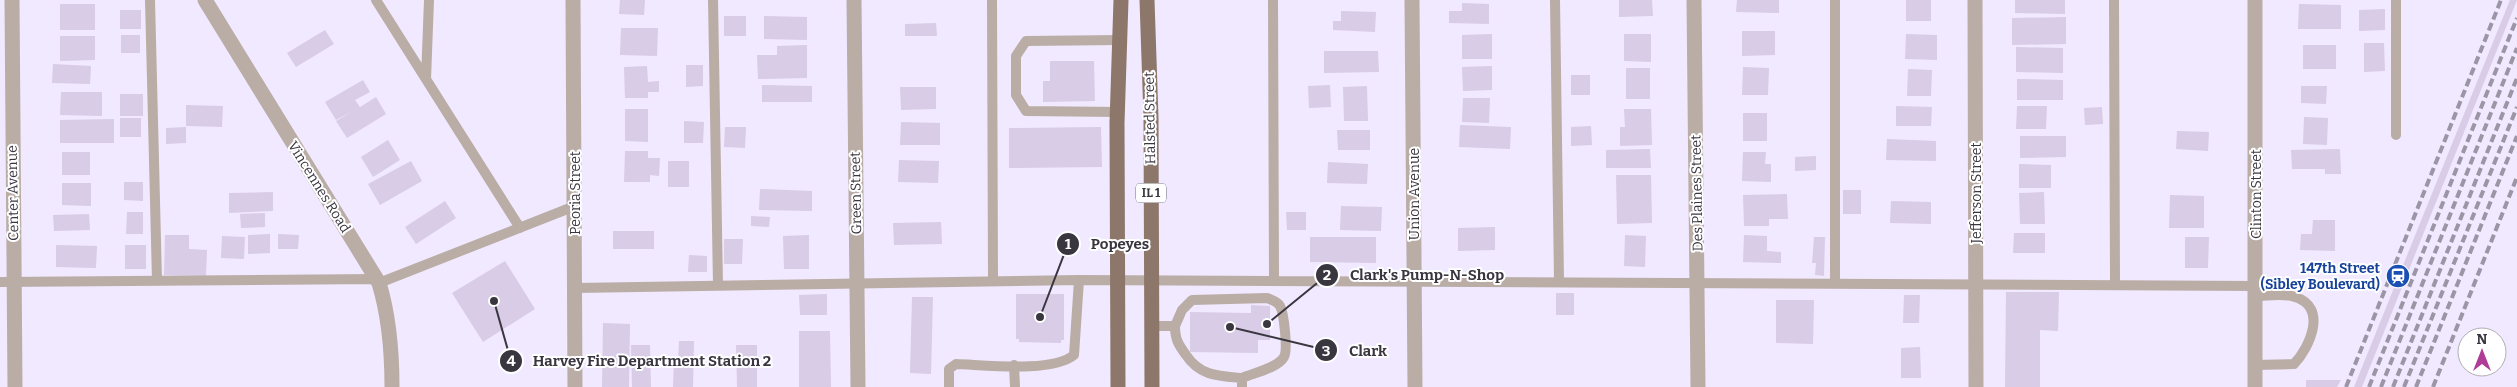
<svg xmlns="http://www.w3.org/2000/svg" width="2517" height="387" font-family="Bitter,serif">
	<rect width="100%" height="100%" fill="#f1e9ff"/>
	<path fill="#d9cce6" d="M620 0H645L644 15 619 14Z
		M1619 0H1652L1653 16 1619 17Z
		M1737 0H1779V13L1736 12Z
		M1906 0H1931V21H1906Z
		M2015 0H2065V14L2015 13Z
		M2510 0H2517L2362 387H2354Z
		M1462 3 1489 4V24L1449 23V11H1462Z
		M60 4H95V30H60Z
		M2299 4 2341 5V29H2298Z
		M2385 9V30L2359 31V10Z
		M120 10H141V29H120Z
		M1341 11 1376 12 1375 32 1333 30V21H1341Z
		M724 16H746V36H724Z
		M764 16 807 17V40L764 39Z
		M2066 17V44L2012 45V18Z
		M936 23 937 36H905V24Z
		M621 28H658L657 56 620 55Z
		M325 30 334 44 296 67 287 53Z
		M1742 31H1775V55L1742 56Z
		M1492 34V59H1462V35Z
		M1624 34H1651V62L1624 61Z
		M1906 34 1937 35V60L1905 59Z
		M121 35H140V53H121Z
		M60 36H95V60L60 61Z
		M2364 43H2384L2385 71 2364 72Z
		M807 45V78L758 79 757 55H777V46Z
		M2303 45H2336V69H2303Z
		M2016 47 2063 48V73L2016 72Z
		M1324 51H1378L1379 72 1324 73Z
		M1050 61H1094L1095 101 1043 102V81H1050Z
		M53 64 91 66 90 84 52 83Z
		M686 65H703V86L686 87Z
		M647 66 648 82 659 81V92H648V98H625L624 67Z
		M1492 66V90L1463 91 1462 67Z
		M1743 67 1769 68 1768 95H1742Z
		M1626 68H1650V99H1626Z
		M1908 69 1932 70 1931 96H1907Z
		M1571 75H1590V95H1571Z
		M2017 79 2063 80V100H2017Z
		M363 80 370 92 355 100 360 107 376 97 386 114 347 138 336 121 353 111 336 120 325 102Z
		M762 85 812 86V102H762Z
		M1330 85 1331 107 1309 108 1308 86Z
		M1367 86 1368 121H1344L1343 87Z
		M2301 86H2327L2326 104 2301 103Z
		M900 87H936V109L901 110Z
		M61 92H102V116L60 115Z
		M120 94H143V116H120Z
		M1463 98H1490L1489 123 1462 122Z
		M186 105 223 106 222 127 186 126Z
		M1896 106 1932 107 1931 126H1896Z
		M2017 106H2047L2046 129H2016Z
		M2102 107 2103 124 2085 125 2084 108Z
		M625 109H648V142L625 141Z
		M1624 109H1651L1652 145 1620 146V127H1625Z
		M1743 113H1767V141H1743Z
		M2304 117 2328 118 2327 145 2303 144Z
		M120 118H141V137H120Z
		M114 119V143H60V120Z
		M684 121 704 122 703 143H684Z
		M901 122 940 123V145H900Z
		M1460 125 1511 127 1510 149 1459 147Z
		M1591 126 1592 145 1571 146V127Z
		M186 127V143L166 144V128Z
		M725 127H746L745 148 724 147Z
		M1101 127 1102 167 1009 168V128Z
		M1337 130H1370V150H1338Z
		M2177 131 2209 132 2208 151 2176 149Z
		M2020 136H2066V157L2020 158Z
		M1887 139 1936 141V161L1886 160Z
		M388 140 400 160 373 177 361 157Z
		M1650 149 1651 168H1606V150Z
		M2340 149 2341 174H2325V169H2292L2291 150Z
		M625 151H648V158H660L659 176 650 175V182H624Z
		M62 152H90V175H62Z
		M1743 152H1766L1765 164H1771V182L1742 181Z
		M1816 156V170L1795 171V157Z
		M899 160 939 161 938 183 898 182Z
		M411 161 422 181 380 205 368 184Z
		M668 161H689V187H668Z
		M1328 162 1368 164 1367 184 1327 183Z
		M2019 164 2051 165V188H2019Z
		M1616 175H1651L1652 223 1617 224Z
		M124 182H143V201L124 200Z
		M62 183H91V206L62 205Z
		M760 189 812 191V211L759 210Z
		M1843 190H1861V214H1843Z
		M273 192V211L229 213V193Z
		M2044 192 2045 224H2020L2019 193Z
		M1787 194 1788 219H1769V226H1744L1743 195Z
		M2170 195 2204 196V228H2169Z
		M445 201 456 218 416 244 405 227Z
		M1891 201 1931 202V224L1890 223Z
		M1341 206 1382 207 1381 231 1340 230Z
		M127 212H143V234H126Z
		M1286 212H1306V230H1287Z
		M265 213V227L241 228 240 214Z
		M89 214 90 230 54 231 53 215Z
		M751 216 770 217 769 227 751 226Z
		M2313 220H2335V251L2300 250 2301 234H2312Z
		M941 222 942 244 894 245 893 223Z
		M1495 227V250L1458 251V228Z
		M613 231H654V249H613Z
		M2014 233H2045V253H2013Z
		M270 234V253L248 254V235Z
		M278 234 299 235 298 249H278Z
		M165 235H189V249L207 250 206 276 164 275Z
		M809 235V269H784L783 236Z
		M1625 235 1646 236 1645 267 1624 266Z
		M1744 235 1767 236V251L1781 252V263L1743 262Z
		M222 236 245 237 244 259 221 258Z
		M1310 237H1376V263L1310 262Z
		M1814 237H1825L1824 276 1815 275 1816 263H1812Z
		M2185 237H2209L2208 268H2185Z
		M724 239H743L742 264H724Z
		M56 245 97 246 96 268 56 267Z
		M125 245H146V269H125Z
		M689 255 707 256V272H688Z
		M505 261 535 309 483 342 452 293Z
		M2006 292H2059L2058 331 2040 330V387H2005Z
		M1556 293H1574V315H1556Z
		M827 294V315H800L799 295Z
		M1016 294H1064V340H1061V343L1019 342V339H1016Z
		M1904 295H1920L1919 323H1903Z
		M912 297H933L931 374 910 373Z
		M1776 300H1814L1813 344 1776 343Z
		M1251 305 1270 306V340H1258V353L1190 352V312L1251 313Z
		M603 323 630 324 629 387H602Z
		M799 331H830L831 387H799Z
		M679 341H694L693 387H673L674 360H678Z
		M631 345H650L651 387H632Z
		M736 345H757V387H737Z
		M1920 347 1921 378H1901V348Z
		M2306 380H2341L2337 387H2306Z"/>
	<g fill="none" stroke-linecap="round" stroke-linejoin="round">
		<path stroke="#b9ada6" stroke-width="10" d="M150 0 157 281
			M376 0 520 228
			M713 0 718 285
			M992 0 993 280
			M1273 0 1274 280
			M1555 0 1559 281
			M1835 0V283
			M2114 0 2115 285
			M2396 0V135
			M426 79 429 0
			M1118 112 1026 111 1016 95V56L1026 41 1120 40
			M0 282 377 279
			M379 283 575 206
			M575 288 1079 280 2256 286
			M1152 326H1175C1175 339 1178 344 1186 355 1200 376 1218 376 1242 378
			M1175 326 1182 310 1192 300 1267 298C1272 300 1277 301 1280 306 1284 313 1288 350 1284 357 1278 368 1253 373 1242 378V387
			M1014 365 1015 387
			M2255 365 2294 364C2310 347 2328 307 2295 297 2285 293 2267 296 2256 296
			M949 387V369L956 364C986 365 1052 373 1074 355L1079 280"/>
		<path stroke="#b9ada6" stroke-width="15" d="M12 0 15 387
			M205 0 379 283C389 316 392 352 392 387
			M573 0 575 387
			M854 0 858 387
			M1412 0 1415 387
			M1694 0 1698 387
			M1975 0 1976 387
			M2255 0V387"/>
		<path stroke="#8c776a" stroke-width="15" d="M1147 0 1151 118 1152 387
			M1118 387 1117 123 1121 0"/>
		<path stroke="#9b95a5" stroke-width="4" stroke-dasharray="8 4" stroke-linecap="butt" d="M2346 387 2501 0
			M2369 387 2517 18
			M2381 387 2517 48
			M2393 387 2517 78
			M2404 387 2517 107
			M2416 387 2517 136
			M2433 387 2517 177"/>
	</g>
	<defs>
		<g id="station-disc" transform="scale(1.25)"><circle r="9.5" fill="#1a4fb4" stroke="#fff"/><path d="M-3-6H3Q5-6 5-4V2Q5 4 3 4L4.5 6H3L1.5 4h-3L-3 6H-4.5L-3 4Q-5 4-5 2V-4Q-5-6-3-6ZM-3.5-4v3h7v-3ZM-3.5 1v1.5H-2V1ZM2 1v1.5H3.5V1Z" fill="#fff"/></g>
	</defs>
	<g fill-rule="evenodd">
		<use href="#station-disc" x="2398" y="276"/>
	</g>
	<g text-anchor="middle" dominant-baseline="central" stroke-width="4" stroke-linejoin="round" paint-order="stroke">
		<rect fill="#fff" stroke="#757279" stroke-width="1" x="1136" y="183.5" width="30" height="19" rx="4"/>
		<g font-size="12" font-weight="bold" fill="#3a3640">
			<text x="1151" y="193">IL 1</text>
		</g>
		<g font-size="14" fill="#3a3640" stroke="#fff">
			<text transform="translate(1150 118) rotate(-91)">Halsted Street</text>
			<text transform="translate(319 187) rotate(58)">Vincennes Road</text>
			<text transform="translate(13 193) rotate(-91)">Center Avenue</text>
			<text transform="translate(575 193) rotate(-90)">Peoria Street</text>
			<text transform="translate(856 193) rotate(-91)">Green Street</text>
			<text transform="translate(1697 193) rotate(-91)">Des Plaines Street</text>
			<text transform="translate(1976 193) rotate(-90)">Jefferson Street</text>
			<text transform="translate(1414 194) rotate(-90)">Union Avenue</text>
			<text transform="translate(2256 194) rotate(-90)">Clinton Street</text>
		</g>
		<g font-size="14" font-weight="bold" fill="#164399" stroke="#fff" text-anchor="end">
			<text x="2380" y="268">147th Street<tspan x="2380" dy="16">(Sibley Boulevard)</tspan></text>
		</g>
	</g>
	<path fill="none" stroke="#3a3640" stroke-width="2" d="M1040 317L1068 244M1267 324L1327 275M1230 327L1326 350M494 301L511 361"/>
	<g fill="#3a3640" stroke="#fff" stroke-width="2">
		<circle cx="1040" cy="317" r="5"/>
		<circle cx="1267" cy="324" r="5"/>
		<circle cx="1230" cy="327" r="5"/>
		<circle cx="494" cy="301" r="5"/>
		<circle cx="1068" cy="244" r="12"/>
		<circle cx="1327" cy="275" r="12"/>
		<circle cx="1326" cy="350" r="12"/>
		<circle cx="511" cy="361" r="12"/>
	</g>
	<g font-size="15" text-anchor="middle" font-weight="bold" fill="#fff">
		<text x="1068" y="249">1</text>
		<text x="1327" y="280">2</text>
		<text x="1326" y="356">3</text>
		<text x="511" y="366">4</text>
	</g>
	<g font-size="15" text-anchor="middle" font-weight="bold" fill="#3a3640" stroke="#fff" stroke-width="4" stroke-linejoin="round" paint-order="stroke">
		<text x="1120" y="249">Popeyes</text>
		<text x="1427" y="280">Clark's Pump-N-Shop</text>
		<text x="1368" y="356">Clark</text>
		<text x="652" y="366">Harvey Fire Department Station 2</text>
	</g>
	<g transform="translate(2482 352)"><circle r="24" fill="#ffffff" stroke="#b0afb3"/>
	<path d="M0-4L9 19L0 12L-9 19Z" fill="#af3d97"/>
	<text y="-8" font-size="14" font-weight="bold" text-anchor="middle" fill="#3a3640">N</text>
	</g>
</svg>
